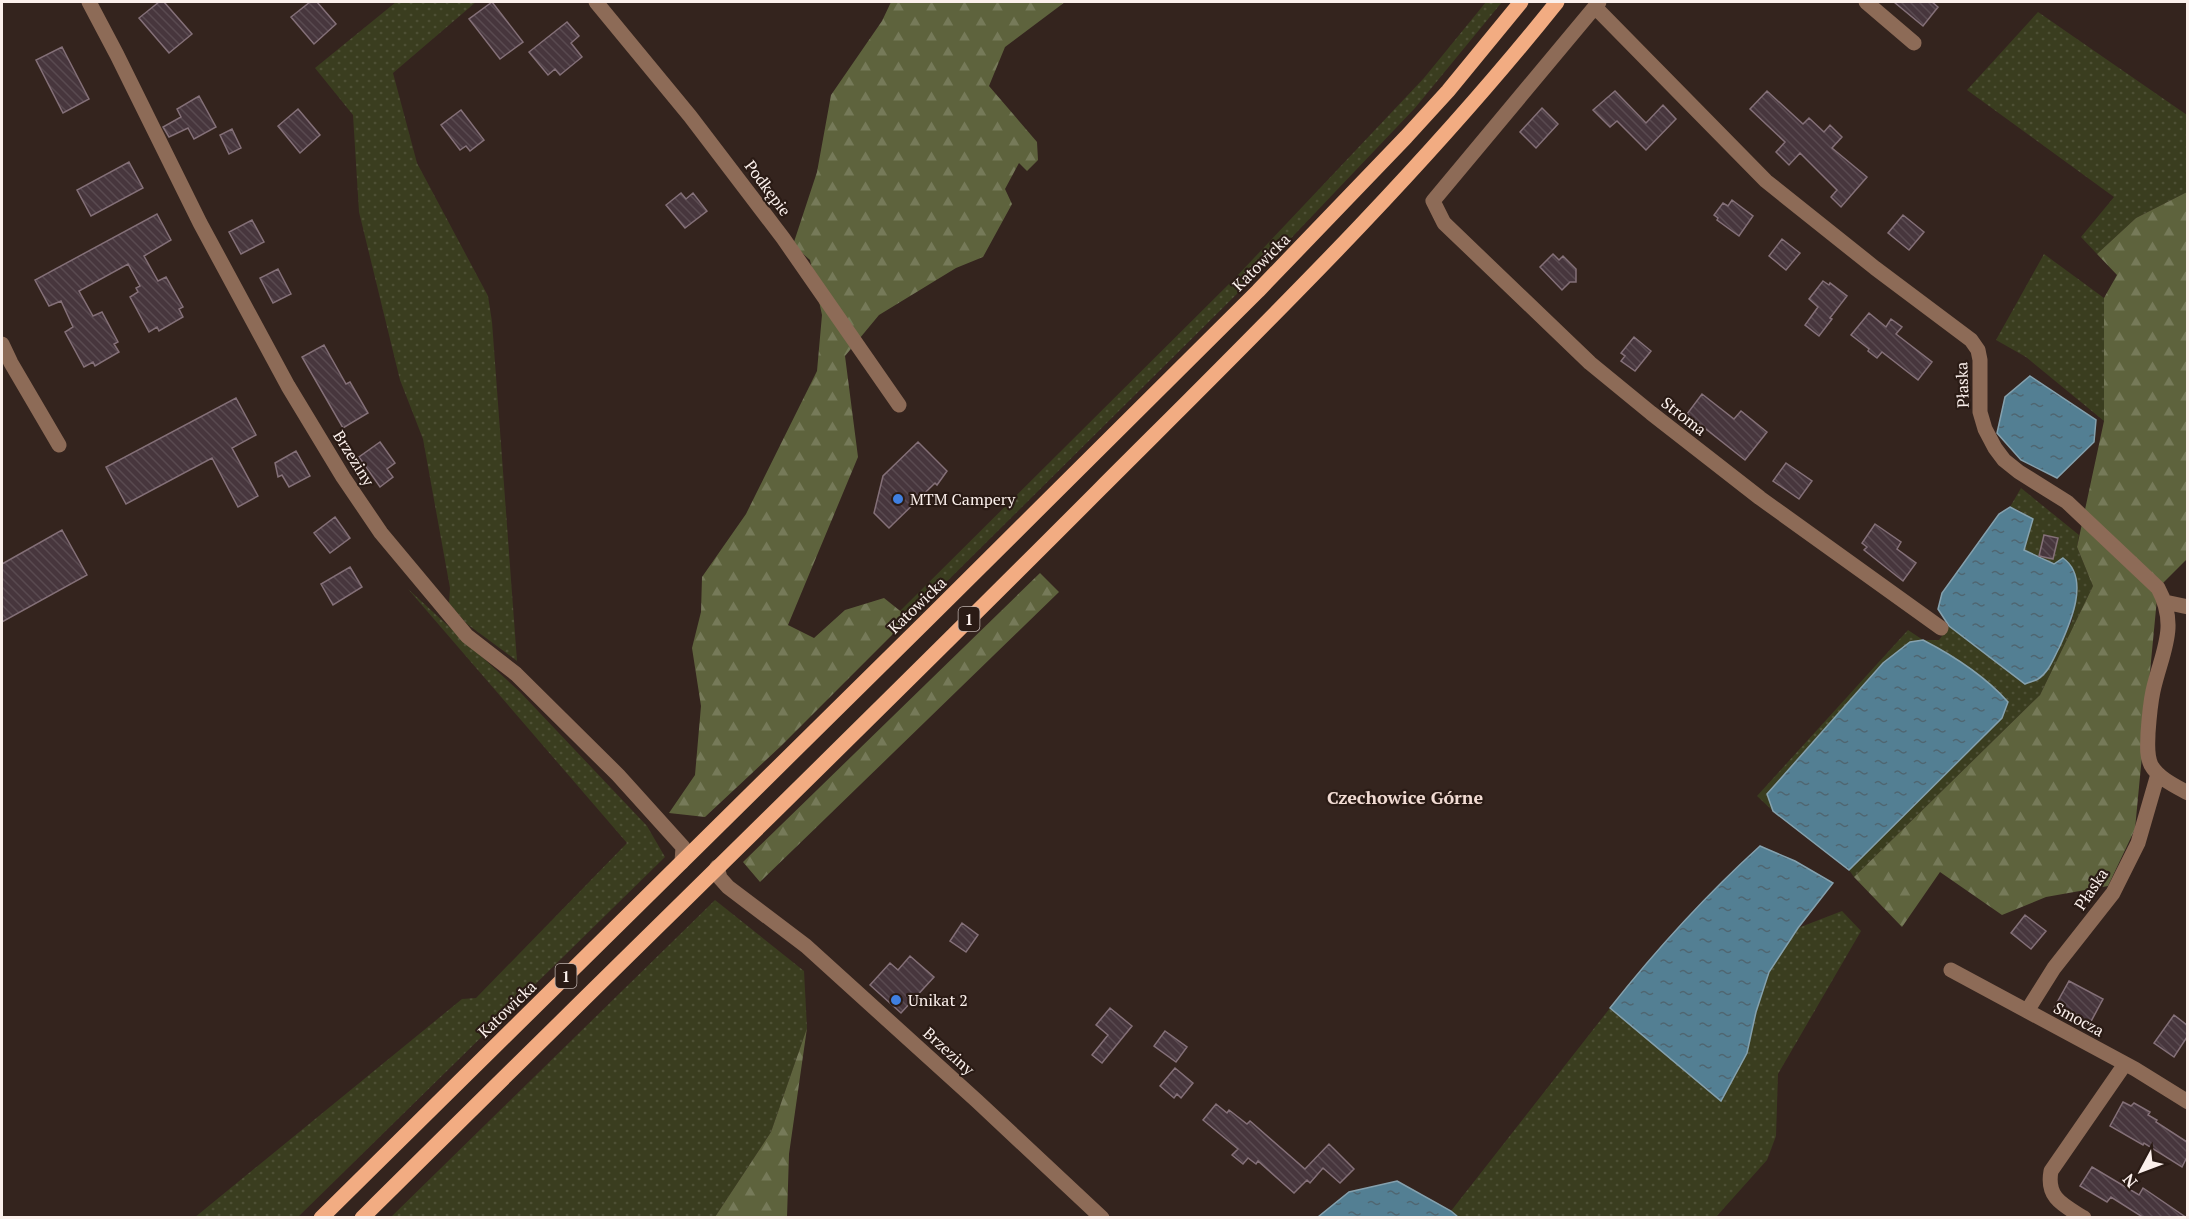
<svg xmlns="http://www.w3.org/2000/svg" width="2189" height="1219" font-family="'PT Serif',serif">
	<defs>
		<pattern id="green-dots" width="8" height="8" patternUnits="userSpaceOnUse" patternTransform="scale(1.5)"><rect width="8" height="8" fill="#3a3d1f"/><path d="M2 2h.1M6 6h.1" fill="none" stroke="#4e5035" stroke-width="1.8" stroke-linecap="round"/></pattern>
		<pattern id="forest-firs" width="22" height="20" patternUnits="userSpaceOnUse" patternTransform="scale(1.5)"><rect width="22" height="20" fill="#5e633d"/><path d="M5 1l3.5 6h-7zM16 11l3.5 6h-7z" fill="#767a59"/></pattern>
		<pattern id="water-ripples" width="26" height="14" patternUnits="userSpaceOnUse" patternTransform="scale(1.5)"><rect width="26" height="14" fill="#537f93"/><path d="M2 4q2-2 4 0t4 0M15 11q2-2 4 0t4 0" fill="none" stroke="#4f6671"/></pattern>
		<pattern id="building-back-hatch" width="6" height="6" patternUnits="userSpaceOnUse" patternTransform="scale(1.5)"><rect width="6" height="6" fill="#47363d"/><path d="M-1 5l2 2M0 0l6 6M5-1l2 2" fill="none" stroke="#594a50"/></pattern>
	</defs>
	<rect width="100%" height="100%" fill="#34241e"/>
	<path fill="url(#green-dots)" d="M396 2H476L393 73 417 163 488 296 492 322 517 661 467 624 449 603 450 588 423 439 400 380 359 212 353 115 315 68Z
		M1486 2H1502L1415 108 1256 275 907 621 900 611 1237 276 1424 78Z
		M2038 12 2187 115V192L2136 218 2097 254 2081 237 2114 197 1967 90Z
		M2044 254 2104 298V421L2026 357 1996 340Z
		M2021 488 2079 535 2077 547 2093 586 2040 695 1854 877 1849 870 2002 718 2007 702 1997 689 1946 652 1910 642 1883 664 1767 794 1773 811 1757 796 1908 630 1923 640H1939L1949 626 2025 683 2050 667 2072 621 2077 587 2054 564 2024 550 2021 511 2010 507Z
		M408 589 520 692 647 826 665 857 298 1217 194 1218 462 999 476 998 627 843Z
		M715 900 804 971 807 1028 771 1132 715 1217 390 1218Z
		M1842 911 1861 931 1778 1074 1776 1136 1767 1160 1716 1217 1458 1218 1451 1211 1610 1008 1721 1101 1747 1053 1756 1012 1769 972 1798 928Z"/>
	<path fill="url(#forest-firs)" d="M891 2H1065L1005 47 989 86 1037 142 1038 160 1027 171 1019 163 1005 189 1012 204 983 257 956 268 879 315 845 356 858 457 788 625 814 638 845 610 884 598 909 618 781 746 705 817 669 813 695 775 701 706 692 648 701 612 702 577 746 514 817 371 822 315 810 260 793 245 817 172 831 95 882 21Z
		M2187 192V559L2158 588 2135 829 2108 886 2046 897 2002 915 1940 872 1902 927 1854 877 2040 695 2093 586 2077 547 2104 421V298L2117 275 2097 254 2136 218Z
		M1040 573 1059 592 760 882 743 862Z
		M807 1028 789 1154 787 1217H715L771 1132Z"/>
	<path fill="url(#water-ripples)" stroke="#85a1ae" stroke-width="1.5" d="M2030 376 2096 420 2094 442 2057 478 2021 460 1997 433 2005 397Z
		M2010 507 2033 519 2024 550 2054 564 2063 558C2091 578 2070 624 2059 648 2053 659 2049 672 2038 679 2035 681 2029 682 2025 684L1949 626 1938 609 1942 593 1999 514Z
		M1923 640C1954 656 1985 676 2008 702L2002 718 1849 870 1773 811 1767 794 1883 663 1910 642Z
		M1760 846 1795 861 1833 883 1798 928 1769 972 1756 1012 1747 1053 1721 1101 1610 1008C1655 951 1706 895 1760 846Z
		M1397 1181 1451 1211 1458 1217H1318L1349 1192Z"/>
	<path fill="url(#building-back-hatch)" stroke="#847078" stroke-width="1.5" d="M159 2H164L192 34 169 53 139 18Z
		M310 2H317L336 24 314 44 291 17Z
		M492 2 523 42 500 59 469 19Z
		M1894 2H1932L1938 7 1923 26Z
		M567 22 579 36 571 43 582 57 560 75 555 69 548 75 529 52Z
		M62 47 89 99 63 113 36 60Z
		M1615 91 1646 123 1663 105 1676 119 1646 150 1617 121 1610 127 1593 110Z
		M1767 91 1803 124 1809 118 1824 132 1830 125 1842 137 1832 148 1867 177 1841 207 1831 197 1837 190 1800 153 1789 165 1776 152 1785 142 1750 109Z
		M199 96 216 127 194 139 188 128 169 137 163 127 181 117 177 109Z
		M1542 108 1558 124 1536 148 1520 132Z
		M298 109 320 135 300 153 278 126Z
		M461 110 484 140 470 151 466 146 460 150 441 125Z
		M232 129 241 148 229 154 220 135Z
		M129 162 143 188 91 216 77 190Z
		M681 193 686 199 693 193 707 211 685 228 666 205Z
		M1732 200 1753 216 1739 236 1717 220 1718 218 1714 215 1723 203 1728 206Z
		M157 214 171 240 144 256 158 281 166 277 183 307 179 309 183 317 159 331 157 327 149 332 130 297 138 292 136 288 140 286 128 264 79 291 93 316 102 312 118 342 114 344 119 352 95 366 93 362 84 367 65 332 73 327 61 301 49 306 35 280Z
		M1903 215 1924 232 1909 250 1888 233Z
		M252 220 264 242 241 254 229 232Z
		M1782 239 1800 253 1786 270 1769 256Z
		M1553 254 1559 260 1563 256 1576 269V282H1570L1562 290 1540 267Z
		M278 269 291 294 273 303 260 278Z
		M1823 281 1829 285 1830 283 1847 296 1830 318 1832 319 1819 336 1805 325 1818 307 1809 299Z
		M1869 313 1886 327 1891 319 1902 327 1896 334 1932 362 1918 380 1882 352 1877 358 1868 351 1869 349 1851 335Z
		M1634 337 1651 351 1635 371 1621 361 1625 356 1621 353Z
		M324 345 346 384 350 382 368 413 343 428 302 357Z
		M1702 394 1734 419 1741 411 1767 432 1745 460 1687 414Z
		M236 398 256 435 232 448 258 496 238 507 212 458 126 504 106 467Z
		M380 442 395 463 387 469 393 477 380 487 359 457Z
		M918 442 947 471 937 485 935 483 889 528 874 513 883 476Z
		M296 451 310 476 289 487 282 475 278 477 275 463Z
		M1786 463 1812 481 1799 499 1773 481Z
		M335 517 350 538 330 553 314 533Z
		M1875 524 1901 542 1897 549 1916 563 1903 581 1864 550 1867 547 1862 543Z
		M62 530 87 575 2 622V564Z
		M2044 535 2058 538 2053 559 2039 556Z
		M350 567 362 587 333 605 321 584Z
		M2025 915 2046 931 2031 949 2011 933Z
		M962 923 978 935 966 952 950 941Z
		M910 956 934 977 901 1013 870 985 890 963 898 970Z
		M2069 981 2103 999 2088 1027 2054 1008Z
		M1110 1008 1132 1026 1102 1063 1092 1055 1108 1035 1096 1025Z
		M2174 1015 2187 1025V1037L2174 1057 2154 1043Z
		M1165 1031 1187 1047 1176 1062 1154 1046Z
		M1175 1068 1193 1083 1181 1098 1177 1094 1174 1098 1160 1086Z
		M2123 1102 2131 1106 2134 1103 2150 1112 2148 1115 2157 1120 2156 1122 2187 1142V1157L2182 1167 2144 1143 2143 1145 2110 1126Z
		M1216 1104 1227 1113 1229 1110 1247 1124 1250 1121 1305 1169 1329 1144 1354 1169 1340 1183 1323 1168 1310 1183 1307 1180 1294 1193 1258 1161 1256 1164 1248 1158 1243 1164 1232 1155 1238 1149 1203 1120Z
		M2092 1167 2139 1195 2143 1188 2187 1218H2144L2111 1197 2107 1202 2080 1186Z"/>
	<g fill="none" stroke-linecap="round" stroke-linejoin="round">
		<path stroke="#8d6b57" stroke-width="15" d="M89 2 117 55 200 223 288 386 343 477 381 533 467 636 516 674 618 775 683 847 682 862
			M596 2 690 116 783 238 899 405
			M1599 2 1433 201 1444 223 1590 363 1651 413 1760 498 1941 628
			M1866 2 1914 43
			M1595 7 1766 181 1875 268 1971 340 1978 350 1980 360V412L1985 429 1995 448 2004 460 2019 472 2067 502 2158 588C2179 627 2162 651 2153 691 2150 705 2149 719 2148 733 2148 744 2146 754 2151 765 2158 778 2175 786 2188 793
			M2 344 11 363 59 445
			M2165 602 2188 607
			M717 867 720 878 728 887 806 946 977 1101 1102 1218
			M1951 970 2135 1069 2188 1102
			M2027 1011 2054 968 2113 893 2138 843 2158 774
			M2084 1218C2063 1205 2046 1198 2051 1171L2125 1064"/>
		<path stroke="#f2ac82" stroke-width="15" d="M321 1218 923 624 1258 291 1406 137 1448 91 1521 2
			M362 1218C608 974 856 734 1100 489 1258 331 1418 176 1557 2"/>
	</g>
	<g fill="#3f7fe0" stroke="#2a1b15" stroke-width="2">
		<circle cx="898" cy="499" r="6"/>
		<circle cx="896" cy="1000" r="6"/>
	</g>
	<g text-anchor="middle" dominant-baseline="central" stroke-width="4.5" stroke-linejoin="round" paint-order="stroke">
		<g fill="#2a1b15" stroke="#bcb0ac" stroke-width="1.5">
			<rect x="958.5" y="607" width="21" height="24" rx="4.5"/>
			<rect x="555.5" y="964" width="21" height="24" rx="4.5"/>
		</g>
		<g font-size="15" font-weight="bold" fill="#fbf0ec">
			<text x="969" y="619">1</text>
			<text x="566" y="976">1</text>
		</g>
		<g font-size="16" fill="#fbf0ec" stroke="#2a1b15">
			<text transform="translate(768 188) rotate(53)">Podkępie</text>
			<text transform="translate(1261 262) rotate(-45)">Katowicka</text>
			<text transform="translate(1962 385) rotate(-92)">Płaska</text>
			<text transform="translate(1684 416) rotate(38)">Stroma</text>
			<text transform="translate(354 458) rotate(58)">Brzeziny</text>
			<text transform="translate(917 605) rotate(-44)">Katowicka</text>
			<text transform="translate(2091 889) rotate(-56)">Płaska</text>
			<text transform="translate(507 1009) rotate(-44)">Katowicka</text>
			<text transform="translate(2079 1019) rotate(28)">Smocza</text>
			<text transform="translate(949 1051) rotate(42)">Brzeziny</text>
		</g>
		<g font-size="16" fill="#fbf0ec" stroke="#2a1b15" text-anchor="start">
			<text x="910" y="499">MTM Campery</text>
			<text x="908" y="1000">Unikat 2</text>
		</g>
		<g font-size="18" font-weight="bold" fill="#f2dcd4" stroke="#2a1b15">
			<text x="1405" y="797">Czechowice Górne</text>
		</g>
	</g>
	<rect width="2189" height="1219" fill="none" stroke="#fbf0ec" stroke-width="6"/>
	<g transform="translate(2141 1171) rotate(229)" stroke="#2a1b15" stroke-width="4.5" paint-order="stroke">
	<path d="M0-4.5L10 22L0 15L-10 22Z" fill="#fbf0ec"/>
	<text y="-9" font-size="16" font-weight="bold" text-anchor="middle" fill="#fbf0ec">N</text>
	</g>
</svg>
